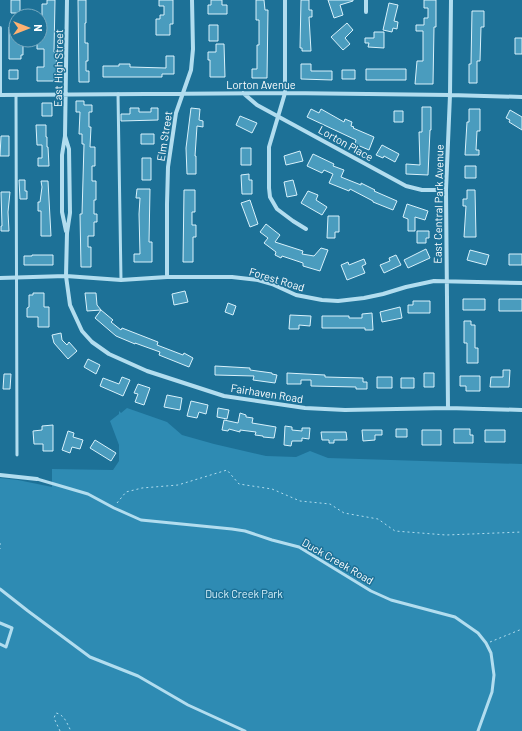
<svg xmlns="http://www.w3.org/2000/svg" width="522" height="731" font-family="Barlow,sans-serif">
	<rect width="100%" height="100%" fill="#1d7197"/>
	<path fill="#2e8bb3" d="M127 408 167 422 182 435 214 444 266 456 296 457 310 451 328 458 522 464V731H0V478L18 480 52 487V469L113 470 119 461V445L110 421 119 414V411L121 413Z"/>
	<path fill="#4a9cbe" stroke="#d8f1fb" d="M11 0H20V13H11Z
		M47 0H55L54 52H56L57 81H37V67H44V49H37V41L40 40V16H42V4H47Z
		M78 0H86V23H85V43H88V61H86V71H89V82H79Z
		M159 0H173V24H170V35H156V19H160V15H164V6H159Z
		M211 0H222V5H227V14H208V5H211Z
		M256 0H264L265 10H268L267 78H252V69H257V45H259V20H256Z
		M301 0H309V10H312V17H309L311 51H302V48H300Z
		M328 0H353V1L340 5 343 15 334 18Z
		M424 0H436V27H434L433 84H415L417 61H423V31H416V25H424V18H428V8H424Z
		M389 3 398 5 394 21 398 22 397 29 393 28 392 32 383 30Z
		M472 11H484V27H481L480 61H477V83H469V64H471Z
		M347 23 353 30 345 38 350 44 343 50 331 37Z
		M209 25H218V41H209Z
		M9 27H16V40H23V55H21V59H9Z
		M374 32H384V48L368 47 369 43H365V38H374Z
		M515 38H522V54H515Z
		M216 44H224L225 77H210V60H208V52H216Z
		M166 56H174V74H162V77H103V66H119V64H130V67L166 68Z
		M301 64H311V71H332V80L301 79Z
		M366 69H406V80H366Z
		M9 70H18V79H9Z
		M342 70H355V79H342Z
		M76 101H84V105H92V112H89V127H91L90 147H95V166H92V181H96V200H94V214H97V222H94V236H88V247H91V267H81L80 214H82L84 144H82V134H79L80 112H76Z
		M42 103H52V116H42Z
		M422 107H431V130H430L428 175 406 174V164L420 165 419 132H422Z
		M130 108H139V112H151V108H158V120L121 121V114H130Z
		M191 108 200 109 199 120 203 121V127L197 126 195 156H196V174H187L186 148Z
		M311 109 319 113 321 109 344 122 345 119 352 122 351 126 354 127 353 128 374 137 369 150 355 144 356 140 307 117Z
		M469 109H480V131H477L476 150H479V155H465L467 122H469Z
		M510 110 522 117V130L509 122 510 120 506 118Z
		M394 111H403V122H394Z
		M240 116 257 123 252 133 236 125Z
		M36 125H46V137H47V147H48L49 166H38V158H42V145H37Z
		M141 134H154V144H141Z
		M1 136H9V156H0Z
		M382 145 399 154 395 162 384 156 383 158 376 155Z
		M241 148H251V165H241Z
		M300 151 303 161 286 165 284 156Z
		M313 154 334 164 333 166 344 170 341 177 361 185V183L375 190 374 191 397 201 393 210 373 202V201L350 189 349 191 329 183 333 174 324 170 322 173 307 166Z
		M142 158H151V180H142Z
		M465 166H476V178H465Z
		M249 174V180H252V194H242L241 175Z
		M19 180H25V191H27V199H20Z
		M293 180 297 195 287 197 284 182Z
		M41 181H48L51 236H41V211H38V202H40L42 187Z
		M137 189H150L149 242H152V262H134V254H140L139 214 140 198H136Z
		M184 190H195V212H192V225H196V237H193V262H183Z
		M467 190H475L476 237H464L466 206H463V199H467Z
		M308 191 318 195 316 200 327 207 322 215 301 203Z
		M1 192H10L8 212 9 231H1V226H2Z
		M250 200 258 224 250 227 241 203Z
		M407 204 428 211 425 220 415 217V231H408V219L403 217Z
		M328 216H339V232H335V238H327Z
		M266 224 280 235 275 242 303 251 302 254 314 256 321 248 328 250 320 271 303 266V263L282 256 281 258 275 255 276 252 264 243 268 238 260 232Z
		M417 231H429V238H426V243H417Z
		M426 249 430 258 408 268 404 260Z
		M470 250 489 255 486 265 467 260Z
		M509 254H522V265H509Z
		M32 255H53V265H24V256H32Z
		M396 255 401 265 384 273 380 265 390 261 389 258Z
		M364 259 366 264 362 266 365 273 347 280 341 265 348 262 349 265Z
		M185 291 188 302 174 305 172 294Z
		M33 293H44V307H49V327H38V317H27V308L29 307V295H33Z
		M85 293H96L97 305 101 310 87 311Z
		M463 299H485V310H463Z
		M499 299H522V311H499Z
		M413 301H430V313H408V305H413Z
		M228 303 236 306 233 315 225 312Z
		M400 307 402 318 382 322 380 312Z
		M101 310 113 320 111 322 121 330 122 328 158 342 157 345 183 355 184 353 193 358 189 367 159 355 160 352 135 343V344L116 336 95 318Z
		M372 313 373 330H365V328H322V316H349V318H362V314Z
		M290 315 311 316 310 326 299 325V329H289Z
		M464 321H471V325H475V348H478V363H467V343H464Z
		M61 333 62 340 67 345 69 342 77 351 68 359 54 343 52 335Z
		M88 359 100 365 96 374 84 367Z
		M215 366 250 368V370L272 373V374L277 375 275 383 253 380 254 376 215 375Z
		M503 370H510L509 387H490L491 377H503Z
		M287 373 325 375V377L363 378V382H367V389H356V387L311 386V380H301V384H287Z
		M424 373H434V387H424Z
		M4 374H11L10 389H3Z
		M460 376H480V391H466V386H460Z
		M122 377 130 380 123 396 100 386 103 378 119 384Z
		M377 377H392V388H377Z
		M401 378H414V388H401Z
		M138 384 150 388 144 405 135 402 138 394 134 393Z
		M167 395 182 398 180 410 164 407Z
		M191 401 208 405 206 414 199 412 197 418 187 416Z
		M218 408 229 410 227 419 217 417Z
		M240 413 246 415V417L253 418 252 423 276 427 274 438 263 437V436L255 435 256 432 240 430V432L229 429 228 431 222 430 224 420 238 423Z
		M53 425V451H43V444H34L33 431 42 430V426Z
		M285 426 292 427V430L302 431V428H310L309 439 302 438V441H292L291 446 284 445Z
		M396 429H407V437H396Z
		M454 429H470V435H473V443H454Z
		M362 430H382V435H375V440L363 441Z
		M422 430H441V445H422Z
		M485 430H505V442H485Z
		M68 431 74 433 73 437 83 440 80 449 72 447 70 453 62 450Z
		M321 432H346L347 440H334V443H329V440H322Z
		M95 440 116 453 111 461 90 448Z"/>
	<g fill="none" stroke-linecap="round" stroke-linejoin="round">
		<path stroke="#b2ddef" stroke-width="1" stroke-dasharray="2 3" stroke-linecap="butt" d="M117 503 126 492 142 488 178 485 227 470 239 484 272 489 300 501 330 504 344 513 378 519 395 531 446 535 522 532
			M0 543V549
			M490 642 522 629
			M60 731 54 718 56 713C65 715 67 724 71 731"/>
		<path stroke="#b2ddef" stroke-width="3" d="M118 94 121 280
			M16 95 17 455
			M37 479 88 494 114 508 141 520 232 529 245 531 272 540 299 547 371 591 391 600 455 617 478 633 486 643 491 653 494 675 492 692 478 731
			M0 589 28 611 90 657 138 676 188 705 245 731
			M0 623 12 628 6 647 0 644"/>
		<path stroke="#b2ddef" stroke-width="4" d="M285 0V93L269 147V188L270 197 277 209 293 221 306 229
			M366 12V0
			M0 28V95
			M243 93 257 105 406 186 422 190H446
			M0 95 285 93 450 95 522 97
			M65 136 69 149 70 213 67 233 66 276 70 305 82 331 92 342 109 354 147 371 224 396 305 408 345 410 448 408 522 410
			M66 231 62 212V155L65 136 67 0
			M167 277V204L168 167 176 113 191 70 193 49 192 0
			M0 278 66 276 121 280 167 277H232L258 280 272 284 296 295 322 300 338 301 364 298 383 294 406 287 434 281 522 283
			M448 408 446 190 450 95 451 0
			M0 475 37 479"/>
	</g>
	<g text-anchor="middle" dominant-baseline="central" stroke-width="3" stroke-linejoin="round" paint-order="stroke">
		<g font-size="11" fill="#fff" stroke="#1d7197">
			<text transform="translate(58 68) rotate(-89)">East High Street</text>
			<text x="261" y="84">Lorton Avenue</text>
			<text transform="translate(164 136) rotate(-81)">Elm Street</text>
			<text transform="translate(346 143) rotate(29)">Lorton Place</text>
			<text transform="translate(438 204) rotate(-89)">East Central Park Avenue</text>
			<text transform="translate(277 279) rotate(17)">Forest Road</text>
			<text transform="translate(267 393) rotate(9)">Fairhaven Road</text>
			<text transform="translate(338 561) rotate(30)">Duck Creek Road</text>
		</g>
		<g font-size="11" fill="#d8f1fb" stroke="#1d7197">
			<text x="244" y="593">Duck Creek Park</text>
		</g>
	</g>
	<g transform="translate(28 28) rotate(90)"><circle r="19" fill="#1d7197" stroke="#77aac1"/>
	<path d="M0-3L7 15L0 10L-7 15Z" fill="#feb171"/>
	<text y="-6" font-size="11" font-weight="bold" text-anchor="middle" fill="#ffffff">N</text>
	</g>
</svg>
